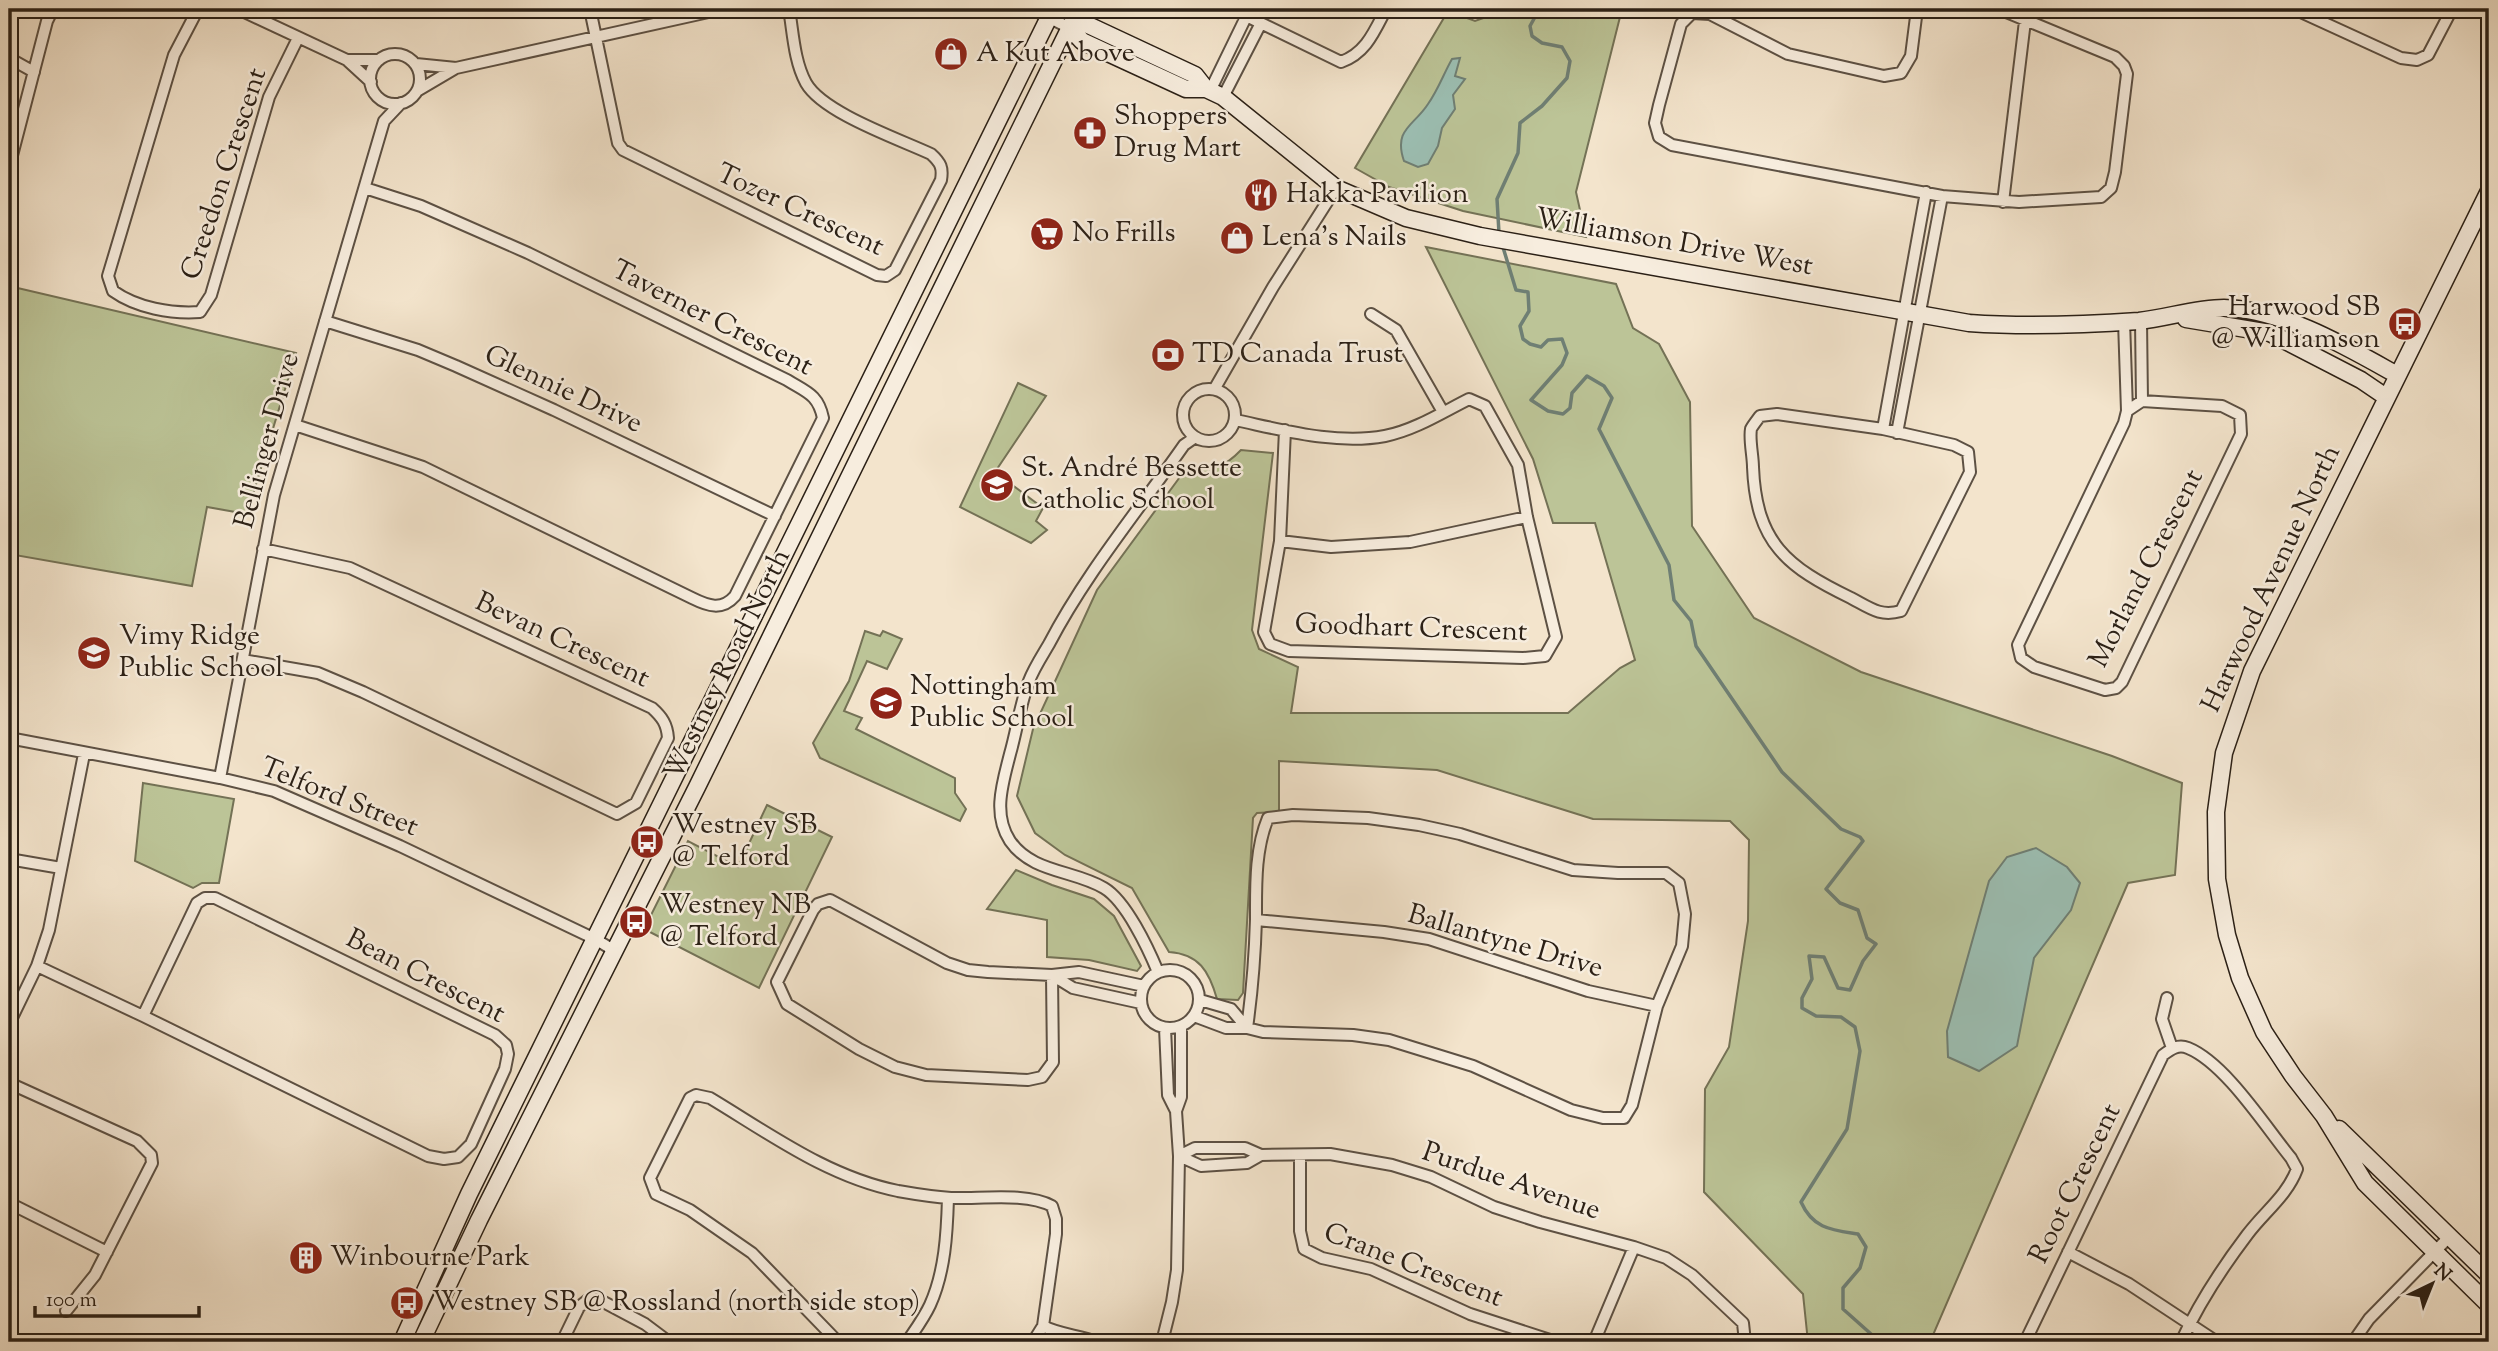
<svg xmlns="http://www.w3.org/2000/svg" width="2498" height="1351" font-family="'Sorts Mill Goudy',serif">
	<rect width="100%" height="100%" fill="#f3e4cc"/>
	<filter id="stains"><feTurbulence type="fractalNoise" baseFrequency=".00286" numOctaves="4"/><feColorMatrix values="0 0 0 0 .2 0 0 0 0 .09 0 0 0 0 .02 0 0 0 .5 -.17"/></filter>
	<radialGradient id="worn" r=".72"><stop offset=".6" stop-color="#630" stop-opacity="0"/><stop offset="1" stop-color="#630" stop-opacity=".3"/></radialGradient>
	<path fill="#bcc497" stroke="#747256" stroke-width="2" d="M1502 9H1622L1576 192 1586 237 1463 211 1389 187 1355 168 1448 11 1475 21 1501 12Z
		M1426 247 1616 284 1633 328 1659 344 1690 402 1692 526 1754 618 1861 672 2112 756 2182 783 2175 875 2128 883 1930 1342H1808L1803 1294 1704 1192 1705 1089 1729 1047 1748 921 1749 840 1730 821 1593 819 1437 770 1279 761V812L1257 813 1253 818 1243 993 1238 1000 1217 999C1209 971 1199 954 1169 952L1132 888 1065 855 1035 833 1017 796 1033 729 1097 590 1188 466C1213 470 1223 469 1241 450L1273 453 1252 630 1259 649 1298 667 1291 713H1568L1620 668 1635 660 1595 523H1553L1533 459Z
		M9 286 296 353 247 514 207 507 192 586 9 554V479L14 467 9 464Z
		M1018 383 1046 396 995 472 1043 508 1036 521 1047 530 1031 543 960 507Z
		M865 631 880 636 883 631 902 639 887 669 867 661 844 711 862 718 856 729 955 778V793L966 809 960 821 820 758 813 743 849 681Z
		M143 783 234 799 219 883H202L193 888 135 861Z
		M767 805 832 837 759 988 644 929 688 841 738 867Z
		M1016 870 1052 885 1094 899 1114 916 1141 966 1137 971 1089 960 1047 957V920L987 909Z"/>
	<path fill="#9cbfb3" stroke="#6f7f74" stroke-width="2" d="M1460 58 1455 76 1465 79 1453 95 1455 109 1442 128 1438 146 1428 164 1418 167 1404 161C1393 129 1414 126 1428 104 1438 90 1444 73 1452 59Z
		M2036 848 2067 867 2080 883 2071 910 2034 958 2017 1046 1979 1071 1948 1057 1947 1031 1989 881 2007 857Z"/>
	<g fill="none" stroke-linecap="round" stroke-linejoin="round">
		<path stroke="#6f7f74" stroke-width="3.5" d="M1499 233 1497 199 1518 153 1520 123 1542 106 1567 78 1570 61 1562 47 1542 43 1532 36 1530 26 1535 17 1555 9
			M1502 244 1516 290 1528 292 1529 311 1520 326 1523 339 1530 344 1541 347 1548 340 1562 339 1567 353 1562 365 1531 400 1548 411 1563 414 1570 408 1572 393 1587 376 1604 386 1612 398 1599 429 1669 565 1674 600 1691 621 1696 646 1782 772 1841 829 1860 837 1863 841 1826 889 1840 903 1858 910 1867 938 1876 944 1863 961 1850 990 1838 988 1824 957 1809 956 1812 979 1802 998V1008L1816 1016 1841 1017 1855 1027 1860 1051 1847 1129 1801 1202C1813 1229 1832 1230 1858 1234L1866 1247 1860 1268 1843 1288V1309L1880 1342"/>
		<g stroke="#5d5144" stroke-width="14">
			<path id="street" d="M198 9 174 55 108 276 113 291C137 308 171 314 200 312L211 295 269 97 298 38
				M238 9 347 60 371 82
				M590 9 618 143 623 150 877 275 886 276 895 270 941 180C943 168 941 163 931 154 899 139 823 113 806 83 794 61 793 32 789 9
				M1032 9 1070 28
				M1232 9 1341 62C1366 53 1374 32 1386 9
				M1917 9 1911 56 1901 73 1884 76 1788 54 1710 14 1692 13 1681 24 1659 105 1655 123 1659 137 1672 145 1942 196 2019 202 2101 197 2111 188 2115 172 2127 74 2124 66 2115 57 1999 9
				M2294 9 2401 58 2417 60 2428 55 2452 9
				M370 79a25 25 0 1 1 50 0a25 25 0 1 1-50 0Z
				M9 58 34 72
				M347 60H379
				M416 64 456 68 722 9
				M417 91 456 68
				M1210 91 1246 17
				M1223 97 1261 23
				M9 167 47 21 53 9
				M2003 202 2025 21
				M1371 314 1396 330 1443 412
				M325 321 418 350 456 366 554 410 775 516
				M2124 321 2127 411
				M2141 321 2142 401
				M1215 388 1273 287 1336 188
				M1183 415a26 26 0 1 1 52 0a26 26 0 1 1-52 0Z
				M2142 401 2222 406 2240 415 2241 434 2122 682 2116 688 2105 690 2034 667 2021 658 2018 645 2124 423 2127 411Z
				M1777 414 1883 429 1954 445 1968 452 1970 472 1901 611C1880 617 1870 608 1851 598 1787 567 1756 543 1753 467 1753 456 1749 439 1751 429 1753 425 1758 419 1760 416Z
				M1235 420C1283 430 1336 445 1385 436 1415 430 1443 412 1469 399L1485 406 1518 465 1527 517 1556 637 1545 656 1523 658 1289 651 1270 644 1264 632 1280 541 1285 430
				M295 425 423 467 692 598C708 606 722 611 735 596L823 418C818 394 806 392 787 380L528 253 421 206 365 188
				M1883 429 1926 192
				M1897 433 1942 196
				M1280 541 1331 547 1410 542 1527 517
				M243 660 318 673 363 692 617 814 636 803 668 738C667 724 662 717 652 708L350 568 263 549
				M9 738 220 778 274 791 400 846 595 939 615 951
				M220 778 274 495 384 121 401 103
				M9 859 61 868
				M1256 920 1384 932 1429 939 1588 991 1657 1006
				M37 966 143 1016 428 1156 444 1159 458 1157 471 1144 505 1069 508 1054 506 1045 495 1035 215 898H205L197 903 143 1016
				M1141 999a29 29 0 1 1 58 0a29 29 0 1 1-58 0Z
				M1158 972C1148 948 1126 901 1104 888 1074 870 1032 873 1010 841 992 814 1003 782 1010 754 1017 730 1020 704 1029 681 1034 668 1042 656 1049 644 1086 573 1138 511 1184 445L1194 438
				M1052 975 1053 1062 1042 1077 1028 1080 926 1075 895 1067 859 1049 787 1004 777 982 813 910 818 904 830 900 947 963 968 970 988 972 1052 975 1079 972 1144 986
				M1052 975 1073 988 1141 1003
				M2167 998 2162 1019 2172 1048
				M1200 1000 1231 1009 1247 1028
				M1194 1016 1226 1028H1247L1263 1032 1353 1035 1389 1040 1473 1066 1571 1110 1603 1118H1624L1632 1105 1657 1006 1682 946 1685 914 1679 883 1666 873H1618L1573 870 1460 834 1419 825 1368 818 1293 815 1268 818C1255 849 1256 886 1256 919 1255 955 1252 992 1247 1028
				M9 1024 37 966 49 930 84 754
				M9 1083 137 1141 151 1155 152 1163 95 1275 66 1311
				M1176 1111 1181 1097V1026
				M1179 1156 1195 1148H1245L1261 1155 1330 1154 1392 1165 1431 1177 1494 1207 1540 1222 1634 1247 1666 1258 1692 1275 1743 1323 1745 1342
				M1179 1156 1201 1166 1247 1163 1261 1155
				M1300 1156V1231L1304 1249 1322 1258 1371 1269 1470 1314 1556 1342
				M9 1203 107 1252
				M2068 1252 2129 1284 2217 1342
				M1043 1326C1060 1335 1079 1335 1097 1342
				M562 1342 579 1307 589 1299H598L645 1324 669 1342
				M838 1342 752 1253 690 1210 656 1194 650 1178 690 1098 696 1095 710 1098C770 1134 828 1177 898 1191 915 1194 934 1197 951 1198 980 1199 1027 1192 1052 1206L1056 1219V1234L1043 1326 1033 1342
				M907 1342C915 1330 924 1318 930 1305 945 1272 947 1233 948 1198
				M1162 1342 1172 1302 1177 1270 1179 1156 1176 1111 1168 1095 1165 1028
				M1594 1342 1634 1247
				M2025 1342 2163 1055C2171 1049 2178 1044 2188 1048 2225 1063 2265 1126 2291 1158L2297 1169C2287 1196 2264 1212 2247 1235 2222 1268 2198 1305 2181 1342
				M2353 1342 2369 1319 2450 1236"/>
		</g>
		<g stroke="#2b2016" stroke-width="19">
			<path id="secondary" d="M1070 28 1082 41 1186 89H1206L1223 97 1336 188 1406 218 1480 236 1969 323C2026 327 2082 325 2139 321 2167 318 2196 308 2224 308 2283 309 2347 347 2397 375
				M1070 28 1086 24 1195 75 1206 89
				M2489 191 2252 671 2224 753 2216 812 2217 879 2227 935 2240 978 2264 1032 2293 1076 2324 1116 2365 1183 2489 1305
				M2186 319 2270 333 2361 380 2386 397
				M2339 1129 2489 1275
				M402 1342 469 1194 1053 9
				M421 1342 479 1220 697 787 1079 9"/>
		</g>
		<use href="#street" stroke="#f7edde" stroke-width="10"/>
		<use href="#secondary" stroke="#f7edde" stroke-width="16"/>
	</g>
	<defs>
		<g id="shop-disc" transform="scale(1.75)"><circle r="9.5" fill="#8f2418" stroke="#f7edde"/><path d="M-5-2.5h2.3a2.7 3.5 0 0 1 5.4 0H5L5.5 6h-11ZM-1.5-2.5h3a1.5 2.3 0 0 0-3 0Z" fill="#fff"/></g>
		<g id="pharmacy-disc" transform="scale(1.75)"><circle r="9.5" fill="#8f2418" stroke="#f7edde"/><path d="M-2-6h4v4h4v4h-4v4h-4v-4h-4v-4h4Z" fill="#fff"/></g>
		<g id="restaurant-disc" transform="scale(1.75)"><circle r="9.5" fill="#8f2418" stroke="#f7edde"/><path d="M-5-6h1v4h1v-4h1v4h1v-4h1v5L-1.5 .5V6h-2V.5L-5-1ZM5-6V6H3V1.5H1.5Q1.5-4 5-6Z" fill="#fff"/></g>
		<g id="supermarket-disc" transform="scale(1.75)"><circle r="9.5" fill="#8f2418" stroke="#f7edde"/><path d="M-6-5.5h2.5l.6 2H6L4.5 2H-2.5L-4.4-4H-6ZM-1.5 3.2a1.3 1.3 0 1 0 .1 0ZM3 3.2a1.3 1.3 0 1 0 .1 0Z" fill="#fff"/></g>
		<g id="bus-disc" transform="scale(1.75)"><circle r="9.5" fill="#8f2418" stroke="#f7edde"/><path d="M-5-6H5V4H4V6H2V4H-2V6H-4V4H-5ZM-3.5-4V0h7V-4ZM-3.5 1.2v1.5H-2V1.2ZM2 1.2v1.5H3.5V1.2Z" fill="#fff"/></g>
		<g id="bank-disc" transform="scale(1.75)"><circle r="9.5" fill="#8f2418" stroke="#f7edde"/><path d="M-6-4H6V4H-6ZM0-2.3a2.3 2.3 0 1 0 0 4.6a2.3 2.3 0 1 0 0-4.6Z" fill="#fff"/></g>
		<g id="school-disc" transform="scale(1.75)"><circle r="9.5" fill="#8f2418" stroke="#f7edde"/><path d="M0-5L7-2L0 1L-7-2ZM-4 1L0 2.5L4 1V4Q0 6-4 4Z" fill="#fff"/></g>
		<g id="building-disc" transform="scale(1.75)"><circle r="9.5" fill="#8f2418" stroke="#f7edde"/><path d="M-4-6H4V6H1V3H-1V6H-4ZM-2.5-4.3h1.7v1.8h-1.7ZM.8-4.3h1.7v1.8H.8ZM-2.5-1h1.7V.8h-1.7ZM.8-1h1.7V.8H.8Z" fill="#fff"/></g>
	</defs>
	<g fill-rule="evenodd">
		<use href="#shop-disc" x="951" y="54"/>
		<use href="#pharmacy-disc" x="1090" y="133"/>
		<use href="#restaurant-disc" x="1261" y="195"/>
		<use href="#supermarket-disc" x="1047" y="234"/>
		<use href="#shop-disc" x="1237" y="238"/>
		<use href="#bus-disc" x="2405" y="324"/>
		<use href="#bank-disc" x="1168" y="355"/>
		<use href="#school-disc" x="997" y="485"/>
		<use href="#school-disc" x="94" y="653"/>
		<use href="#school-disc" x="886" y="703"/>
		<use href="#bus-disc" x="647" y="842"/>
		<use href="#bus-disc" x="636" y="922"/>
		<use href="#building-disc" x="306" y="1258"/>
		<use href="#bus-disc" x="407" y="1303"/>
	</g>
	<g text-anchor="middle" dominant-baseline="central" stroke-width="5" stroke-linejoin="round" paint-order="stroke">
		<g font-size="28" fill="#2b2016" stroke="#f7edde" text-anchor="start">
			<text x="976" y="54">A Kut Above</text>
			<text x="1114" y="117">Shoppers<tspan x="1114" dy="32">Drug Mart</tspan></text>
			<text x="1286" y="195">Hakka Pavilion</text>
			<text x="1072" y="234">No Frills</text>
			<text x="1262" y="238">Lena's Nails</text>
			<text x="2380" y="308" text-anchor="end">Harwood SB<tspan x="2380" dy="32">@ Williamson</tspan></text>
			<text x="1192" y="355">TD Canada Trust</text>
			<text x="1021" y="469">St. André Bessette<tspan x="1021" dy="32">Catholic School</tspan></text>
			<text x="119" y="637">Vimy Ridge<tspan x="119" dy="32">Public School</tspan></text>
			<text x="910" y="687">Nottingham<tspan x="910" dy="32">Public School</tspan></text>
			<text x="672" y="826">Westney SB<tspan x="672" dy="32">@ Telford</tspan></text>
			<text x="660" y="906">Westney NB<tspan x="660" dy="32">@ Telford</tspan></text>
			<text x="330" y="1258">Winbourne Park</text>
			<text x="432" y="1303">Westney SB @ Rossland (north side stop)</text>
		</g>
		<g font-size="28" fill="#2b2016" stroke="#f7edde">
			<text transform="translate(225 174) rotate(-72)">Creedon Crescent</text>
			<text transform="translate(800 211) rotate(25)">Tozer Crescent</text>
			<text transform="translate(1674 243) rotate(10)">Williamson Drive West</text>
			<text transform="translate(712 319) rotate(27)">Taverner Crescent</text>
			<text transform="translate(563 390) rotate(25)">Glennie Drive</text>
			<text transform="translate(268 441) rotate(-75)">Bellinger Drive</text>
			<text transform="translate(2147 569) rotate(-63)">Morland Crescent</text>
			<text transform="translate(2272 579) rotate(-65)">Harwood Avenue North</text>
			<text transform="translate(1411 629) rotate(2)">Goodhart Crescent</text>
			<text transform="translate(562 641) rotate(25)">Bevan Crescent</text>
			<text transform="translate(728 665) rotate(-64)">Westney Road North</text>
			<text transform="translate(339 798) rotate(22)">Telford Street</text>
			<text transform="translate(1505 942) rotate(16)">Ballantyne Drive</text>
			<text transform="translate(425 977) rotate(27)">Bean Crescent</text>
			<text transform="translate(1511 1182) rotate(19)">Purdue Avenue</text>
			<text transform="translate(2076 1184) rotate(-64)">Root Crescent</text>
			<text transform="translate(1413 1266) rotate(21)">Crane Crescent</text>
		</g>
	</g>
	<rect width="2498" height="1351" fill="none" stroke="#f3e4cc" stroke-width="35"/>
	<rect x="10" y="10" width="2477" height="1330" fill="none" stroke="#2b2016" stroke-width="3.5"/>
	<rect x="18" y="18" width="2463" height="1316" fill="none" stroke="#2b2016" stroke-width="2"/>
	<g transform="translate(2432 1284) rotate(43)" stroke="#f7edde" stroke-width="5" paint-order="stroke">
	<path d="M0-5L12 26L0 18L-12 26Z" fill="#2b2016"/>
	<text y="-10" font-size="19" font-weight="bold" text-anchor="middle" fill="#2b2016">N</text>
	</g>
	<path d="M35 1306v10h164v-10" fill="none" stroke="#2b2016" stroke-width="3.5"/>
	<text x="46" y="1306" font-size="21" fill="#2b2016" stroke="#f7edde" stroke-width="5" paint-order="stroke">100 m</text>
	<rect width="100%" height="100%" filter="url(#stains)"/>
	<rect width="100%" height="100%" fill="url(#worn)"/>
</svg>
